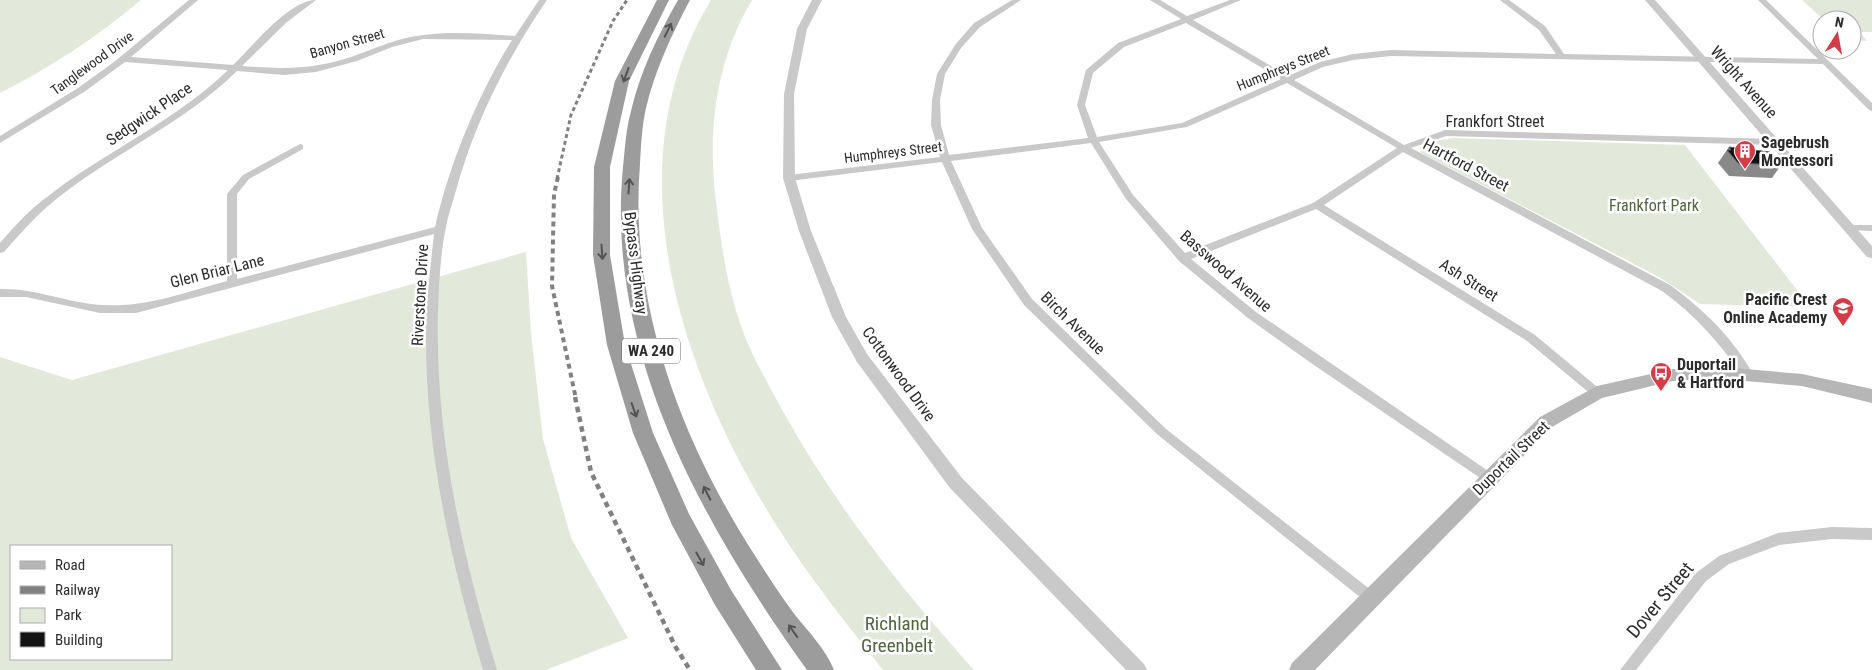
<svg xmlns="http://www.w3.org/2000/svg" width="1872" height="670" font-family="'Roboto Condensed',sans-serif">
	<rect width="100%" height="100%" fill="#fff"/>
	<path fill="#e2e9db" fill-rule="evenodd" d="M0 0H141C98 36 50 68 0 93Z
		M711 0H752C717 59 708 126 715 193 720 237 726 282 740 323 751 356 769 385 785 415 837 508 903 591 974 670H883C849 627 814 583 784 537 684 384 608 169 711 0Z
		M1802 0H1872V32H1860L1867 41 1852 40V20H1824Z
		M1454 138 1685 145 1810 307 1700 304 1659 277 1421 153 1420 147 1430 142Z
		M526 252 531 333 543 439 571 538 628 638 546 670H0V357L72 380ZM11 546H171V659H11Z"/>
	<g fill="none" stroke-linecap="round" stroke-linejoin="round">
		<path fill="#c9c9c9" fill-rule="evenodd" d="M189 0H198L131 57 233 65C252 47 289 0 316 0L287 22 242 66C282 69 312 70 351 57 375 49 398 37 424 35 454 31 485 34 515 36L539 0H547C506 60 474 124 455 194 452 205 448 215 446 227 440 255 439 285 438 313 435 435 462 554 497 670H483C451 562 426 452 426 339 426 304 430 269 434 234L136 313H100L26 297H0V289C36 288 67 303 102 305 145 308 186 292 227 281V194L243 175 300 144 303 145V149L249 179 237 194V279L435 227C449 165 478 94 512 40L423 39 392 47 357 61 316 72 284 75 237 71C181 126 108 155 48 206 32 220 18 236 4 252L0 253V243C13 228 27 212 43 200 102 153 173 123 228 70L125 62 84 92 0 143V136L78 88 114 62Z
			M1012 0H1021L980 27 961 48 945 74 940 100 941 125 949 155 1088 138 1077 105 1086 70 1118 43 1181 19 1150 0H1160L1187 16 1230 0H1241L1193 20 1288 76 1320 62 1353 54 1391 50 1556 54 1539 30 1500 0H1509L1545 26 1564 54 1818 59 1758 0H1766L1872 103V111L1869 110 1823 64 1391 56 1353 60 1323 67 1294 80 1404 145 1445 130 1776 139 1781 142 1776 145 1446 136 1411 148 1670 285C1703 309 1733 338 1753 374L1751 377H1743C1720 343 1695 315 1662 291L1403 152 1324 205 1535 335 1601 390 1603 393 1601 396H1593L1527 341 1316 209 1191 259 1256 312 1494 475 1495 479 1494 483 1489 484 1311 363 1248 318 1179 261 1126 199 1091 143 951 161 982 228 1032 299 1166 429 1376 594 1378 598 1376 602 1371 604 1366 602 1158 435 1024 305 972 229 942 162 789 181 784 178 789 175 940 157 931 125 932 100 937 74 955 45 974 23ZM1186 23 1281 79 1182 123 1097 137 1085 105 1093 73 1124 47ZM1287 83 1397 148 1313 203 1185 253 1133 195 1099 142 1187 127Z
			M1849 225H1872V231L1845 230 1844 228Z
			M1832 527 1872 528V540L1832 539 1779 545 1729 564 1706 581 1636 670H1620L1696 573 1719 556 1778 533Z"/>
		<path fill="#c9c9c9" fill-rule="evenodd" d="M812 0H822L807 29 794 94 795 178 811 231 846 317 867 354 962 478 1144 664 1147 670H1126L950 488 857 362 832 317 799 231 783 178 784 94 797 29Z
			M1645 0H1655L1872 246V258L1867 257Z"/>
		<path fill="#b6b6b6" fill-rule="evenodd" d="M1722 367 1802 374 1872 389V403L1802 386 1722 379 1673 381 1602 398 1552 427 1315 670H1289L1292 663 1540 417 1597 386 1673 369Z"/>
		<path fill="#9c9c9c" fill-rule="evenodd" d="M657 0H669L629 81 610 167V255L625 345 653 433 689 514 731 590 782 670H756L715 605 672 525 633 433 607 345 593 255 594 167 615 81Z
			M678 0H690C672 34 655 70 646 108 642 126 641 145 640 164 629 298 677 430 747 543 762 567 778 592 795 615 809 632 826 650 834 670H807C703 525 605 352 623 167 625 148 626 129 631 111 640 72 658 35 678 0Z"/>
		<path stroke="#818181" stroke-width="3" stroke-dasharray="4 3" stroke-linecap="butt" d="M557 179 571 115 613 21 627 0"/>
		<path stroke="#818181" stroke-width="4" stroke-dasharray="5 4" stroke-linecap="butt" d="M558 177 554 194 552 286 576 399"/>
		<path stroke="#818181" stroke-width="4.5" stroke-dasharray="5.5 4.5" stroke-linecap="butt" d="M575 397 591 472 675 646 690 670"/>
	</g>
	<path fill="#898989" d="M1729 147 1781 165 1772 178 1729 176 1718 163Z"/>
	<path fill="#131313" stroke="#5a5a5a" d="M1729 147 1770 152 1781 165 1738 163 1727 150H1731Z"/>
	<defs><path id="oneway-shaft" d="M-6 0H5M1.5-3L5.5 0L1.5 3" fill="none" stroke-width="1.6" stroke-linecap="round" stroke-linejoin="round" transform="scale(1.25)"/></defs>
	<g stroke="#535353">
		<use href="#oneway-shaft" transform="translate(668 30) rotate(-64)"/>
		<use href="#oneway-shaft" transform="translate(626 75) rotate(110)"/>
		<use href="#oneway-shaft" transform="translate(629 186) rotate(-86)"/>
		<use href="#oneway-shaft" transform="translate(602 252) rotate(86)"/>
		<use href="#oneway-shaft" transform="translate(634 410) rotate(71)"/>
		<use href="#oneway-shaft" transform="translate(707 493) rotate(-117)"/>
		<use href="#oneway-shaft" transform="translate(700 559) rotate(61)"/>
		<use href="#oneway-shaft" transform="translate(793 631) rotate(-125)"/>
	</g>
	<defs>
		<g id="building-pin" transform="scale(1.125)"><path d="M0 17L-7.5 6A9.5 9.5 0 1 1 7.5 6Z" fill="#d63c48" stroke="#fff"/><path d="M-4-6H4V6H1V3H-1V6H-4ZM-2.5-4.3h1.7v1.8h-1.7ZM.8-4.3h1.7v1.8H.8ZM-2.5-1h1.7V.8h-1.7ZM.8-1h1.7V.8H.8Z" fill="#fff"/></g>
		<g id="school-pin" transform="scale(1.125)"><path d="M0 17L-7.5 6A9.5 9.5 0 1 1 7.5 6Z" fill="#d63c48" stroke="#fff"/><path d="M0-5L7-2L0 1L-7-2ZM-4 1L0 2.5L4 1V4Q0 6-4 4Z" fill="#fff"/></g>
		<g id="bus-pin" transform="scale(1.125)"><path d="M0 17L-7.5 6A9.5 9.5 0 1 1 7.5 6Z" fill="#d63c48" stroke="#fff"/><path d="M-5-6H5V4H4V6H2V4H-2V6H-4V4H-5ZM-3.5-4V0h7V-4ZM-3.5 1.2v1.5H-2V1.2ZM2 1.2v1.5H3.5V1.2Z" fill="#fff"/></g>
	</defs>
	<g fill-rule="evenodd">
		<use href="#building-pin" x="1745" y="151"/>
		<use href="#school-pin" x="1843" y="308"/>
		<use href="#bus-pin" x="1661" y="373"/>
	</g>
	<g text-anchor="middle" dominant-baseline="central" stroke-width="5" stroke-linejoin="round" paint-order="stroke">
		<g font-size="14" fill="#2c2c2c" stroke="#fff">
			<text transform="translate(347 43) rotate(-16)">Banyon Street</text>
			<text transform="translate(92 63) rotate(-36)">Tanglewood Drive</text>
			<text transform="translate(1283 68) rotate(-22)">Humphreys Street</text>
			<text transform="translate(893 152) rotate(-7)">Humphreys Street</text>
		</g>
		<rect fill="#fff" stroke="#6b6b6b" stroke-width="1" x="622" y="338.5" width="58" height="25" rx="4"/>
		<g font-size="15" font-weight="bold" fill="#2c2c2c">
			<text x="651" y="351">WA 240</text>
		</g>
		<g font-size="16" fill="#2c2c2c" stroke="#fff">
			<text transform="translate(1744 82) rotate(48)">Wright Avenue</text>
			<text transform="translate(149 114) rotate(-34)">Sedgwick Place</text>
			<text x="1495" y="121">Frankfort Street</text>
			<text transform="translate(1466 165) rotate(28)">Hartford Street</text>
			<text transform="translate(636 263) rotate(83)">Bypass Highway</text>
			<text transform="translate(217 271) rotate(-14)">Glen Briar Lane</text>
			<text transform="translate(1226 271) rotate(41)">Basswood Avenue</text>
			<text transform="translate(1469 280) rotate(32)">Ash Street</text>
			<text transform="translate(420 295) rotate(-87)">Riverstone Drive</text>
			<text transform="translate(1073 323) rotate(44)">Birch Avenue</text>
			<text transform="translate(899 374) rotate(54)">Cottonwood Drive</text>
			<text transform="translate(1511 458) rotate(-44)">Duportail Street</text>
		</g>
		<g font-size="16" font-weight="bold" fill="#2c2c2c" stroke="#fff" text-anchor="start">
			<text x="1761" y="142">Sagebrush<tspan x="1761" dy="18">Montessori</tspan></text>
			<text x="1827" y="299" text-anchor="end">Pacific Crest<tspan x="1827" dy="18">Online Academy</tspan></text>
			<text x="1677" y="364">Duportail<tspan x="1677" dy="18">&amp; Hartford</tspan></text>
		</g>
		<g font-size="16" fill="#50643e" stroke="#fff">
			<text x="1654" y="205">Frankfort Park</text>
		</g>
		<g font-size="19" fill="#2c2c2c" stroke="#fff">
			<text transform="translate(1660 600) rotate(-50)">Dover Street</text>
		</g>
		<g font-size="19" fill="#50643e" stroke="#fff">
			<text x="897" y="623">Richland<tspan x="897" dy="22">Greenbelt</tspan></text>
		</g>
	</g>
	<rect x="10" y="545" width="162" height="115" fill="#ffffff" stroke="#ababab"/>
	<rect x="20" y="561" width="25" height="8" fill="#b6b6b6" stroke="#ababab"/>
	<text x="55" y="570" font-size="15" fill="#2c2c2c">Road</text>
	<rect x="20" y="586" width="25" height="8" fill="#818181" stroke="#ababab"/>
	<text x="55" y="595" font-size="15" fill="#2c2c2c">Railway</text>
	<rect x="20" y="608" width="25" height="15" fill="#e2e9db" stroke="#ababab"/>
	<text x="55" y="620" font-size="15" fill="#2c2c2c">Park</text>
	<rect x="20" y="632" width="25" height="15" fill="#131313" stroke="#ababab"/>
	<text x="55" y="645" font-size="15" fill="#2c2c2c">Building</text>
	<g transform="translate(1837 35) rotate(11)"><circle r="24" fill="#ffffff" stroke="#ababab"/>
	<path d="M0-4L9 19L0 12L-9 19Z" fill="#d63c48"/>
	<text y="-8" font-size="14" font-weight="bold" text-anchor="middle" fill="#2c2c2c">N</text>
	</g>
</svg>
